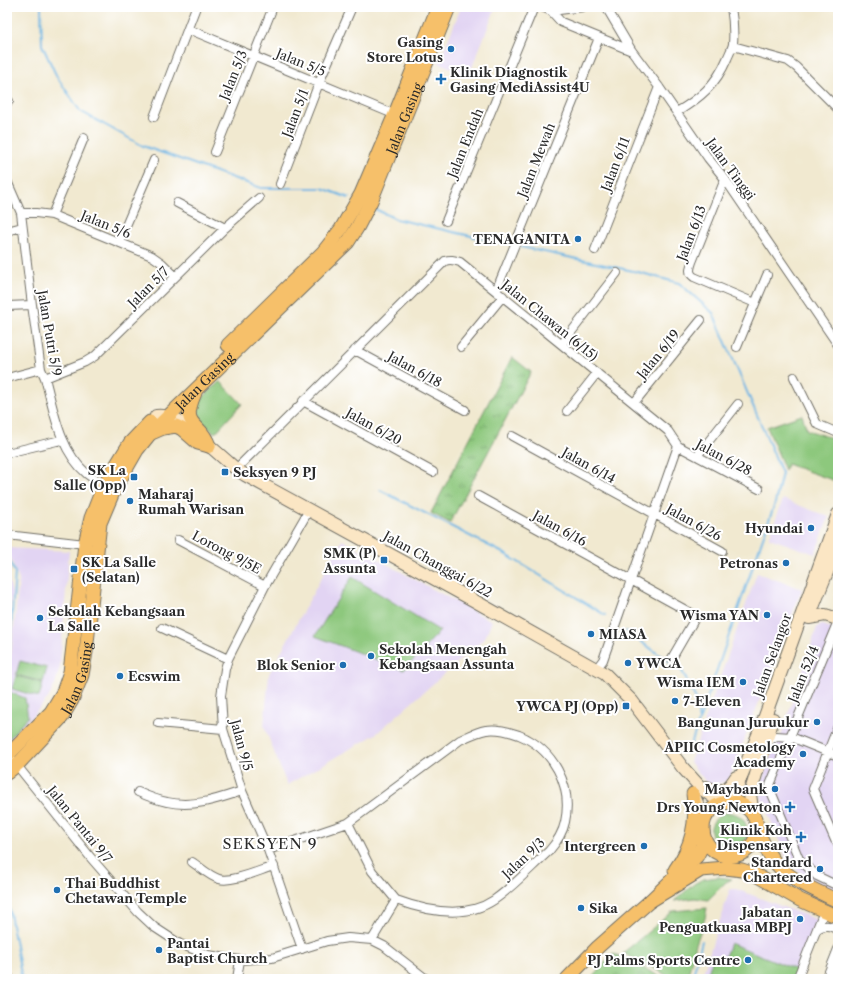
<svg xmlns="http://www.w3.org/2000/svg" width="845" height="986" font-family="'Libre Caslon Text',serif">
	<defs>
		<pattern id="park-tufts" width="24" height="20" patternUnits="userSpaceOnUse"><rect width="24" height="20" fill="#8dc87d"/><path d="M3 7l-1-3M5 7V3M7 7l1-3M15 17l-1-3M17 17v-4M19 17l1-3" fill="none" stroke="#73a367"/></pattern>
	</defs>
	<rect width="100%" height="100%" fill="#fff"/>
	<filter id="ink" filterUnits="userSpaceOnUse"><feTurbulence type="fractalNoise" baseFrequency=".025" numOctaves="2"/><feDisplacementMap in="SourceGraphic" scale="8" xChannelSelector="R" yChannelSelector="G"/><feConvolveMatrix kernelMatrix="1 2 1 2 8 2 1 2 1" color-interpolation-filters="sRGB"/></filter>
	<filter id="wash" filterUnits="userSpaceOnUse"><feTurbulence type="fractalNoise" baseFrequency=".012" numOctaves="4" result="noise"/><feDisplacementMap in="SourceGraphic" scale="16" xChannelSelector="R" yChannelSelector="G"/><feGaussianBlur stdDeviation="0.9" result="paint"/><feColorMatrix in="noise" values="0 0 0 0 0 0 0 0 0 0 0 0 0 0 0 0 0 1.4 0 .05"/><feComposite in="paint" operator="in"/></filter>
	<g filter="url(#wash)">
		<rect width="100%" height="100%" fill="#f1e9d0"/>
		<path fill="#e2d4f3" d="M461 7H496L469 75 439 63Z
			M783 499 829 517 815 554 769 538Z
			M342 540 492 621 485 638 376 734 287 785 264 726 269 674Z
			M7 548 69 551 60 667 55 684 49 697 14 738 7 744V664L11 656 19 580Z
			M7 570 12 594 7 628Z
			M757 573 802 589 734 767 730 777 725 782 713 785 706 782 690 762Z
			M821 624 838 631V891L807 878 788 862 760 795 761 783 774 747 780 739 817 627Z
			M730 889H736L818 920 795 979H701Z"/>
		<path fill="#8dc87d" stroke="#5c7a54" d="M220 381 242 404 215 433 194 417 193 407Z
			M802 415 807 430 838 440V482L787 464 785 470 767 427Z
			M352 577 440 631 404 670 315 636Z
			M20 661 47 668 43 682 16 675Z
			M16 676 43 683 39 697 12 689Z
			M7 691 25 698 28 717 7 741Z
			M724 813C755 809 754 854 728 848 723 847 716 843 713 838 707 827 714 818 724 813Z
			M718 877 732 879 726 882 708 900 695 898 674 901 694 884 703 879Z
			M707 908 705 918 696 944 687 979H674L623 953 673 911Z
			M730 943 797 970 793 979H706L713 958 723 962Z"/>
		<path fill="url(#park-tufts)" stroke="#5c7a54" d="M512 357 531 372 450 523 431 513Z
			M613 953 665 979H591Z"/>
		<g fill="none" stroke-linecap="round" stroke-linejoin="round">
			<path stroke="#6db5e4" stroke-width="2" d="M41 7 42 45 57 77 80 111 143 146 261 188H322L349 198
				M373 208 396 219 502 243
				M521 247 638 272 679 283 713 313 782 473 775 503 689 750
				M380 490 505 554 605 615
				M7 556 15 573 10 643 7 655
				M626 631 682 671 696 699 699 721
				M7 897 22 979
				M692 979 702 941"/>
		</g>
	</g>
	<g filter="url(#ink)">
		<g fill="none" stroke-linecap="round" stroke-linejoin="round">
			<g stroke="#706e65" stroke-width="10">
				<path id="street" d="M542 7 551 11 583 7
					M606 7 632 51 659 87 708 158 725 179 838 345
					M551 11 561 22 632 51
					M188 29 398 116
					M733 46 788 61 796 67 838 109
					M7 100 9 101
					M677 112C700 98 716 85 727 59 729 54 732 49 733 44 734 32 733 19 731 7
					M154 117 196 7
					M215 152 273 7
					M725 179 692 262C690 268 688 273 694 277L755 303
					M7 181 21 213 32 305 41 369 45 378C54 411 59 450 87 474 93 479 101 483 108 487
					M280 184 319 83 352 7
					M177 203 225 228
					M21 213H36L52 215 152 256 162 263 175 276
					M52 215 84 138
					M446 221 534 7
					M7 231 22 227
					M119 242 154 160
					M595 250 659 87
					M496 291 599 38
					M7 306 32 305
					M562 344 617 273
					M461 347 503 296
					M737 347 767 275
					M355 350 465 410
					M794 377 817 424 838 433
					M7 378 41 369
					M45 378 85 362 95 356 225 228 259 198
					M303 401 433 472
					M634 403 701 320
					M567 411 597 373
					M512 436 722 551
					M678 446 759 489
					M7 453 61 440
					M697 456 738 404
					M236 469 445 261C450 259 454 260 460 262L668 431 678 446 603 660 597 668
					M478 496 691 613 694 616V620L672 658
					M7 535 85 544
					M178 540 265 586
					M838 621 770 785V789L799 859 817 876 838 886
					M162 628 228 659
					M158 723 223 729
					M838 726 813 789 835 840 838 844
					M765 744 776 736 791 737 838 756
					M15 761 19 768 91 858 138 912 154 927 180 944 208 955 240 960 272 958 327 941 348 938 372 940 384 946 426 979
					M138 792C147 796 157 800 167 802 193 808 218 799 242 791
					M348 823 372 871 396 900
					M268 850 348 823 460 740C469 736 476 732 486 730 497 728 508 731 519 735 553 749 573 785 565 822 563 832 556 843 549 851 531 867 514 886 494 900 466 919 426 911 396 900L372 940
					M192 862C200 867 209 876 219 879 232 883 260 870 274 866
					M817 929C825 924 832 925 838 931
					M302 949 268 850 242 791 223 729 221 696 225 669 228 659 265 586 309 510
					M7 967 9 979
					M237 979 240 960
					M797 979 824 911
					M826 979 838 949"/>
			</g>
			<g stroke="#706e65" stroke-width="14">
				<path id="secondary" d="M156 416C169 415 177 419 187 426L236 469 245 475 473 600 605 674 632 701 683 768 702 789 713 797 727 803 732 799 760 730 838 514
					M809 617 838 545
					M809 618 825 615 838 619
					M706 787C722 794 727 791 736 777
					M695 798 702 815 703 827
					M753 816 750 794 773 719"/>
			</g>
			<g stroke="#706e65" stroke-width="15">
				<g id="primary">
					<path d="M228 345 323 252 341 229 361 194 395 114 438 7"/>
					<path d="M195 393C179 429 201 420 209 446"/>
					<path d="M154 432 163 428 176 426 182 429 198 443 209 446"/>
					<path d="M7 756 51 712 63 692 70 672 85 544 91 518 104 485 130 443 150 422"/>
					<path id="s1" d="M7 773 18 764 62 717 72 700 82 675 86 652 100 523 114 490 137 450 149 435 348 242 357 228 371 201 449 7"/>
					<circle cx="730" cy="829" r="27"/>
					<path d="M757 829C761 838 765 848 771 857 784 878 817 891 838 901"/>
					<path d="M675 870C691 848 698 822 693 794"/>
					<path d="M650 901 701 870 726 868 742 870 754 874 800 900 838 917"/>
					<path d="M567 979 598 947 650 901 697 856 702 846 703 833"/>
				</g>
			</g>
			<use href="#street" stroke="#fff" stroke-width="8"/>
			<use href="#secondary" stroke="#fbe6c4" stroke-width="12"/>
			<use href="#primary" stroke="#f6c06b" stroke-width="13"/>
		</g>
	</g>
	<g fill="#1f6fb2" stroke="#fff" stroke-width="1.5">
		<circle cx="451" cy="49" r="4"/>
		<path d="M439 73h4v4h4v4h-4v4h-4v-4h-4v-4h4z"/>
		<circle cx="578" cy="239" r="4"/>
		<rect x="221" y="468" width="8" height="8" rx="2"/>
		<rect x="130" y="473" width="8" height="8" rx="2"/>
		<circle cx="130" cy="501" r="4"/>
		<circle cx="811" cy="528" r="4"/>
		<rect x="380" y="556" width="8" height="8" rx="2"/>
		<circle cx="786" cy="563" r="4"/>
		<rect x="70" y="565" width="8" height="8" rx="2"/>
		<circle cx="767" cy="615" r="4"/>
		<circle cx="40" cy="618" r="4"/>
		<circle cx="591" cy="634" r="4"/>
		<circle cx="371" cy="656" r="4"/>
		<circle cx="628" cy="663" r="4"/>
		<circle cx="343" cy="665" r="4"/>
		<circle cx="120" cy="676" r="4"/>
		<circle cx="743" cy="682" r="4"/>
		<circle cx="675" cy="701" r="4"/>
		<rect x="622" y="702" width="8" height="8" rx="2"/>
		<circle cx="817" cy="722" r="4"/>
		<circle cx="803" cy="754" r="4"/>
		<circle cx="775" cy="789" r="4"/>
		<path d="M788 801h4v4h4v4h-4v4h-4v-4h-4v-4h4z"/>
		<path d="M799 831h4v4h4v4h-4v4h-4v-4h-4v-4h4z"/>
		<circle cx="644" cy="846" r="4"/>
		<circle cx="820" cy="869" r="4"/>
		<circle cx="57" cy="890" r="4"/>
		<circle cx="581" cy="908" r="4"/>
		<circle cx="800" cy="919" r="4"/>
		<circle cx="159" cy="950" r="4"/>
		<circle cx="748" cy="960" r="4"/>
	</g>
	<g text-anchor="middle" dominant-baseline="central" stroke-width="4" stroke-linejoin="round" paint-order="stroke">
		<g font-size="13" font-weight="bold" fill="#2b2b2b" stroke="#fff" text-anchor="end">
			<text x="443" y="42">Gasing<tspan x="443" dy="15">Store Lotus</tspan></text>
			<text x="450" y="72" text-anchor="start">Klinik Diagnostik<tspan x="450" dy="15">Gasing MediAssist4U</tspan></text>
			<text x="570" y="239">TENAGANITA</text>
			<text x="126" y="470">SK La<tspan x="126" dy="15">Salle (Opp)</tspan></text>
			<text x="233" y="472" text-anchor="start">Seksyen 9 PJ</text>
			<text x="138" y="494" text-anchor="start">Maharaj<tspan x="138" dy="15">Rumah Warisan</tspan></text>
			<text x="803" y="528">Hyundai</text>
			<text x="376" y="553">SMK (P)<tspan x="376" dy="15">Assunta</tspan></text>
			<text x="82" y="562" text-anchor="start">SK La Salle<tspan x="82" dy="15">(Selatan)</tspan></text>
			<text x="778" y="563">Petronas</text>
			<text x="48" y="611" text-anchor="start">Sekolah Kebangsaan<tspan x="48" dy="15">La Salle</tspan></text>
			<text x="759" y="615">Wisma YAN</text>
			<text x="599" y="634" text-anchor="start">MIASA</text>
			<text x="379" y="649" text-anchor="start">Sekolah Menengah<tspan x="379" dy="15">Kebangsaan Assunta</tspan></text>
			<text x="636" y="663" text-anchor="start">YWCA</text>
			<text x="335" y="665">Blok Senior</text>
			<text x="128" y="676" text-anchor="start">Ecswim</text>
			<text x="735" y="682">Wisma IEM</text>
			<text x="683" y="701" text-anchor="start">7-Eleven</text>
			<text x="618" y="706">YWCA PJ (Opp)</text>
			<text x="809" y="722">Bangunan Juruukur</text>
			<text x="795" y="747">APIIC Cosmetology<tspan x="795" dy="15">Academy</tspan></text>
			<text x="767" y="789">Maybank</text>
			<text x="781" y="807">Drs Young Newton</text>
			<text x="792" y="830">Klinik Koh<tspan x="792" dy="15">Dispensary</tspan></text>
			<text x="636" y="846">Intergreen</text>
			<text x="812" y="862">Standard<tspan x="812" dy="15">Chartered</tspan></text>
			<text x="65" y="883" text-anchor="start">Thai Buddhist<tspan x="65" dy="15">Chetawan Temple</tspan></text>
			<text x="589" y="908" text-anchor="start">Sika</text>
			<text x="792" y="912">Jabatan<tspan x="792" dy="15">Penguatkuasa MBPJ</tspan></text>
			<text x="167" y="943" text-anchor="start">Pantai<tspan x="167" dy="15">Baptist Church</tspan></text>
			<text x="740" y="960">PJ Palms Sports Centre</text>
		</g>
		<g font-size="13" fill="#2b2b2b" stroke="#fff">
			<text transform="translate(301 62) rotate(22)">Jalan 5/5</text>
			<text transform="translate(233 75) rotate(-68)">Jalan 5/3</text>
			<text transform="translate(295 113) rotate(-69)">Jalan 5/1</text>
			<text stroke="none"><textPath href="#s1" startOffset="793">Jalan Gasing</textPath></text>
			<text transform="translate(465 143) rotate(-68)">Jalan Endah</text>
			<text transform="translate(536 160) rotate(-68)">Jalan Mewah</text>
			<text transform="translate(615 164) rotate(-69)">Jalan 6/11</text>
			<text transform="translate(731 169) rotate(54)">Jalan Tinggi</text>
			<text transform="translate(106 224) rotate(22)">Jalan 5/6</text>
			<text transform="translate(691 233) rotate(-69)">Jalan 6/13</text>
			<text transform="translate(148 287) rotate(-45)">Jalan 5/7</text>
			<text transform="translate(550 320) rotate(39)">Jalan Chawan (6/15)</text>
			<text transform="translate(50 333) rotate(80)">Jalan Putri 5/9</text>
			<text transform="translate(658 354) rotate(-51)">Jalan 6/19</text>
			<text transform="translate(415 369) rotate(29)">Jalan 6/18</text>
			<text stroke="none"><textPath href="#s1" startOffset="457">Jalan Gasing</textPath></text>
			<text transform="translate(374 426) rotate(29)">Jalan 6/20</text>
			<text transform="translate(724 457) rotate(28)">Jalan 6/28</text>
			<text transform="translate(589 465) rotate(29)">Jalan 6/14</text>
			<text transform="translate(694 522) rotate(29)">Jalan 6/26</text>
			<text transform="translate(560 528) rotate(29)">Jalan 6/16</text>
			<text transform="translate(227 552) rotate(28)">Lorong 9/5E</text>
			<text transform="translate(438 564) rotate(29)">Jalan Changgai 6/22</text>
			<text transform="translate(772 655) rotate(-70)">Jalan Selangor</text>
			<text transform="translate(803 674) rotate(-68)">Jalan 52/4</text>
			<text stroke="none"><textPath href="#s1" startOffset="121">Jalan Gasing</textPath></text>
			<text transform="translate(242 745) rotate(75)">Jalan 9/5</text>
			<text transform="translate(80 824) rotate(51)">Jalan Pantai 9/7</text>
			<text transform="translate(523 858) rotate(-43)">Jalan 9/3</text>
		</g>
		<g font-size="15" letter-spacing="1" fill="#2b2b2b" stroke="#fff">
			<text x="270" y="843">SEKSYEN 9</text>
		</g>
	</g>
	<rect width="845" height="986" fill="none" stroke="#fff" stroke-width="24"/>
</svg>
